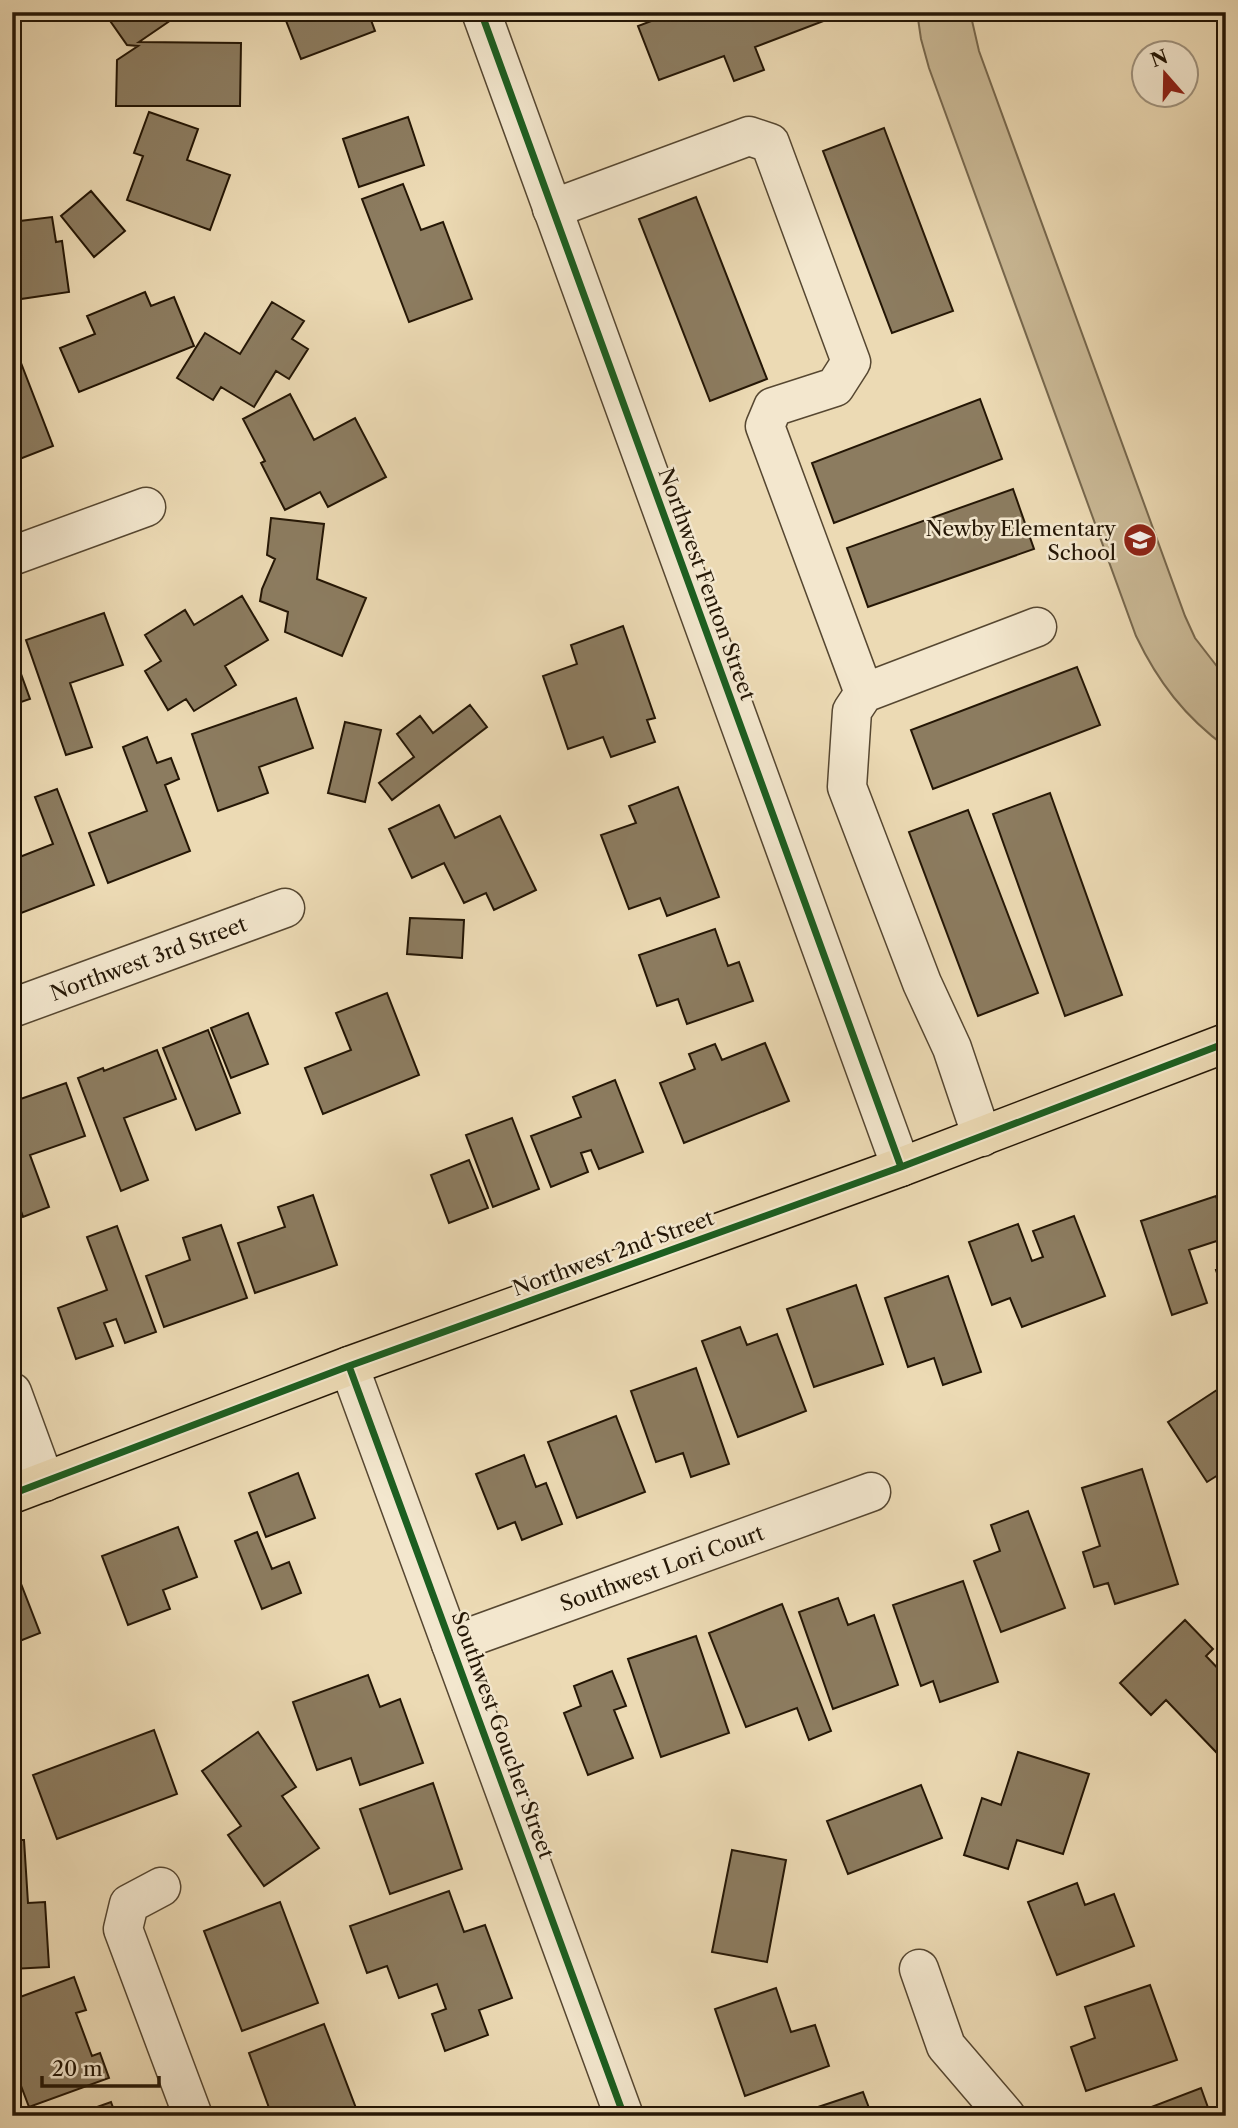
<svg xmlns="http://www.w3.org/2000/svg" width="1238" height="2128" font-family="'Libre Caslon Text',serif">
	<rect width="100%" height="100%" fill="#ecdab4"/>
	<filter id="stains"><feTurbulence type="fractalNoise" baseFrequency=".00286" numOctaves="4"/><feColorMatrix values="0 0 0 0 .2 0 0 0 0 .09 0 0 0 0 .02 0 0 0 .5 -.17"/></filter>
	<radialGradient id="worn" r=".72"><stop offset=".6" stop-color="#630" stop-opacity="0"/><stop offset="1" stop-color="#630" stop-opacity=".3"/></radialGradient>
	<path fill="#cab996" stroke="#77684e" stroke-width="2" d="M917 12H970L979 51 1185 616 1195 638 1226 678V747C1185 717 1158 682 1136 636L929 68 921 39Z"/>
	<path fill="#8c7c60" stroke="#241605" stroke-width="2" d="M111 12H170L174 18 139 42 241 43 240 106H116L117 60 138 46 127 45 106 15Z
		M368 12 375 31 301 59 283 13Z
		M675 12H841L842 14 755 47 764 70 734 81 724 56 659 80 638 26Z
		M149 112 198 129 187 160 230 175 210 230 127 200 143 156 134 153Z
		M408 117 424 165 359 187 343 139Z
		M884 128 953 311 892 333 823 151Z
		M403 184 421 230 443 222 472 299 409 322 362 199Z
		M91 191 125 231 94 257 61 216Z
		M696 197 767 379 710 401 639 219Z
		M52 217 56 242 62 241 69 292 14 300 12 222Z
		M145 292 151 306 174 297 194 346 79 392 60 348 95 334 87 316Z
		M272 302 304 321 292 339 308 349 289 379 276 371 254 407 221 387 213 400 177 378 205 333 240 354Z
		M16 350 53 446 12 462V351Z
		M290 394 314 440 355 418 386 477 328 507 320 492 285 510 261 463 265 461 243 419Z
		M980 399 1002 459 834 523 812 463Z
		M1013 489 1034 549 868 607 847 548Z
		M271 518 324 524 317 579 366 598 342 656 285 632 288 612 260 601 262 589 275 559 267 555Z
		M242 596 268 640 225 666 236 685 194 711 186 699 168 710 145 671 161 661 145 635 185 610 194 625Z
		M104 613 123 665 70 683 92 747 66 755 26 640Z
		M623 626 655 718 647 720 655 742 611 757 603 737 568 749 543 676 577 664 571 645Z
		M12 649 30 699 12 705Z
		M1077 667 1100 725 933 789 911 730Z
		M296 698 313 748 259 767 268 793 218 811 192 734Z
		M470 705 487 727 392 800 379 783 414 757 397 734 420 716 433 733Z
		M345 722 381 730 365 802 328 793Z
		M147 737 157 763 171 758 179 779 165 785 190 851 108 883 89 833 147 811 123 747Z
		M678 787 719 897 667 916 660 898 629 909 601 835 636 823 629 806Z
		M57 789 94 885 16 915 12 905V860L53 844 35 797Z
		M1050 793 1122 995 1065 1016 993 814Z
		M439 805 455 838 500 816 536 890 494 910 486 893 464 903 444 863 412 878 389 829Z
		M968 810 1038 993 978 1016 909 832Z
		M410 918 464 920 462 958 407 954Z
		M715 929 728 966 739 962 753 1001 687 1024 678 999 657 1006 639 955Z
		M387 993 419 1075 323 1114 305 1068 351 1050 336 1013Z
		M248 1013 268 1064 231 1078 211 1028Z
		M208 1030 240 1113 196 1130 163 1048Z
		M765 1043 789 1101 684 1143 660 1083 695 1069 689 1054 715 1044 722 1060Z
		M157 1050 176 1099 124 1118 148 1180 121 1191 78 1078 103 1068 104 1071Z
		M615 1080 643 1152 599 1169 591 1150 581 1153 588 1172 551 1187 531 1136 581 1117 573 1097Z
		M66 1083 85 1136 30 1155 49 1207 23 1217 12 1185V1102Z
		M512 1118 539 1189 493 1207 466 1135Z
		M469 1160 488 1208 449 1223 431 1175Z
		M313 1195 337 1265 255 1293 238 1243 285 1227 278 1207Z
		M1216 1196 1226 1227V1238L1189 1250 1207 1303 1172 1315 1141 1221Z
		M1074 1216 1105 1296 1022 1327 1010 1298 992 1305 969 1242 1018 1224 1032 1261 1043 1257 1033 1231Z
		M221 1225 247 1298 164 1327 146 1276 190 1260 183 1238Z
		M117 1226 156 1332 125 1343 116 1319 104 1323 113 1346 76 1359 58 1308 107 1290 87 1237Z
		M1226 1267V1300L1216 1270Z
		M948 1276 981 1372 943 1385 934 1358 908 1367 885 1298Z
		M856 1285 883 1364 814 1387 787 1309Z
		M740 1327 747 1345 777 1334 806 1411 738 1437 702 1341Z
		M696 1368 729 1464 691 1477 683 1453 656 1462 631 1391Z
		M1226 1384V1470L1207 1482 1168 1422Z
		M616 1416 645 1492 577 1518 548 1442Z
		M524 1455 536 1487 546 1483 562 1524 522 1540 515 1522 498 1529 476 1474Z
		M1142 1469 1178 1584 1115 1604 1108 1583 1094 1587 1083 1552 1100 1546 1082 1488Z
		M298 1473 315 1518 266 1537 249 1493Z
		M1028 1511 1065 1608 1001 1632 974 1561 1000 1551 991 1525Z
		M178 1527 197 1577 163 1590 170 1609 128 1625 102 1556Z
		M257 1532 272 1569 289 1562 301 1593 262 1609 235 1541Z
		M18 1576 40 1633 12 1644V1578Z
		M963 1581 998 1682 940 1702 933 1681 921 1686 893 1605Z
		M838 1598 848 1625 874 1615 898 1685 833 1709 799 1612Z
		M782 1604 831 1731 809 1740 797 1708 746 1727 709 1633Z
		M1185 1620 1213 1649 1206 1656 1226 1677V1690L1224 1692 1226 1694V1743L1216 1752 1166 1700 1151 1715 1120 1683Z
		M696 1636 729 1733 661 1757 628 1659Z
		M612 1671 626 1706 614 1710 633 1758 588 1775 564 1713 581 1706 574 1686Z
		M368 1675 380 1707 400 1699 423 1763 360 1785 351 1758 317 1770 293 1702Z
		M154 1730 177 1794 57 1839 33 1775Z
		M258 1732 296 1787 282 1796 319 1848 264 1886 228 1835 241 1826 202 1771Z
		M1018 1752 1089 1774 1063 1854 1017 1840 1008 1869 964 1855 982 1798 1001 1805Z
		M433 1783 462 1869 390 1894 360 1809Z
		M921 1785 942 1838 848 1874 827 1821Z
		M12 1840H24L28 1903 45 1902 49 1967 12 1969Z
		M732 1850 786 1860 767 1962 712 1952Z
		M1077 1883 1085 1905 1114 1894 1134 1946 1057 1975 1028 1902Z
		M449 1891 464 1932 485 1925 512 1998 479 2010 488 2035 445 2051 432 2014 446 2009 437 1984 399 1998 387 1966 367 1973 350 1926Z
		M280 1902 318 2003 242 2031 204 1931Z
		M74 1977 86 2010 76 2013 92 2056 100 2053 109 2078 29 2107 12 2062V2000Z
		M1150 1985 1177 2060 1086 2091 1071 2047 1095 2038 1085 2007Z
		M776 1988 791 2032 815 2025 829 2066 745 2096 715 2009Z
		M324 2024 359 2116H272L249 2053Z
		M1201 2088 1211 2116H1134L1133 2114Z
		M863 2092 872 2116 797 2114Z
		M111 2102 116 2116H72Z
		M897 2110 899 2116H882Z"/>
	<g fill="none" stroke-linecap="round" stroke-linejoin="round">
		<g stroke="#564731" stroke-width="41">
			<g id="minor">
				<path d="M481 12 901 1167"/>
				<path d="M552 209 749 136 770 143 851 362 835 387 773 407 765 426 864 693"/>
				<path d="M12 556 146 507"/>
				<path id="s1" d="M12 1008 285 908"/>
				<path d="M982 1137 952 1048 922 983 847 787 852 711 864 693 1037 627"/>
				<path d="M349 1366 624 2116"/>
				<path d="M12 1392 45 1482"/>
				<path id="s2" d="M451 1644 871 1492"/>
				<path d="M161 1887 129 1904 123 1929 193 2116"/>
				<path d="M919 1969 946 2046 1006 2116"/>
			</g>
		</g>
		<g stroke="#241605" stroke-width="41">
			<path id="major" d="M12 1494 349 1366 901 1167 1226 1043"/>
		</g>
		<use href="#minor" stroke="#f3e7ce" stroke-width="38"/>
		<use href="#major" stroke="#ecdab4" stroke-width="38"/>
		<g stroke="#f3e7ce" stroke-width="11">
			<path id="cycleway" d="M481 12 901 1167
				M349 1366 624 2116
				M12 1494 349 1366 901 1167 1226 1043"/>
		</g>
		<use href="#cycleway" stroke="#1b5e20" stroke-width="7"/>
	</g>
	<defs>
		<g id="school-disc" transform="scale(1.75)"><circle r="9.5" fill="#8f2418" stroke="#f3e7ce"/><path d="M0-5L7-2L0 1L-7-2ZM-4 1L0 2.5L4 1V4Q0 6-4 4Z" fill="#fff"/></g>
	</defs>
	<g fill-rule="evenodd">
		<use href="#school-disc" x="1140" y="540"/>
	</g>
	<g text-anchor="middle" dominant-baseline="central" stroke-width="5" stroke-linejoin="round" paint-order="stroke">
		<g font-size="21" fill="#241605" stroke="#f3e7ce" text-anchor="end">
			<text x="1116" y="528">Newby Elementary<tspan x="1116" dy="24">School</tspan></text>
		</g>
		<g font-size="21" fill="#241605" stroke="#f3e7ce">
			<text transform="translate(707 584) rotate(70)">Northwest Fenton Street</text>
			<text stroke="none"><textPath href="#s1" startOffset="145">Northwest 3rd Street</textPath></text>
			<text transform="translate(613 1253) rotate(-20)">Northwest 2nd Street</text>
			<text stroke="none"><textPath href="#s2" startOffset="224">Southwest Lori Court</textPath></text>
			<text transform="translate(503 1735) rotate(70)">Southwest Goucher Street</text>
		</g>
	</g>
	<rect width="1238" height="2128" fill="none" stroke="#ecdab4" stroke-width="42"/>
	<rect x="14" y="14" width="1210" height="2100" fill="none" stroke="#241605" stroke-width="3.5"/>
	<rect x="21" y="21" width="1196" height="2086" fill="none" stroke="#241605" stroke-width="2"/>
	<g transform="translate(1165 74) rotate(340)"><circle r="33" fill="#f3e7ce" stroke="#a0937e" stroke-width="2"/>
	<path d="M0-5L12 26L0 18L-12 26Z" fill="#8f2418"/>
	<text y="-10" font-size="19" font-weight="bold" text-anchor="middle" fill="#241605">N</text>
	</g>
	<path d="M42 2076v10h117v-10" fill="none" stroke="#241605" stroke-width="3.5"/>
	<text x="52" y="2076" font-size="21" fill="#241605" stroke="#f3e7ce" stroke-width="5" paint-order="stroke">20 m</text>
	<rect width="100%" height="100%" filter="url(#stains)"/>
	<rect width="100%" height="100%" fill="url(#worn)"/>
</svg>
